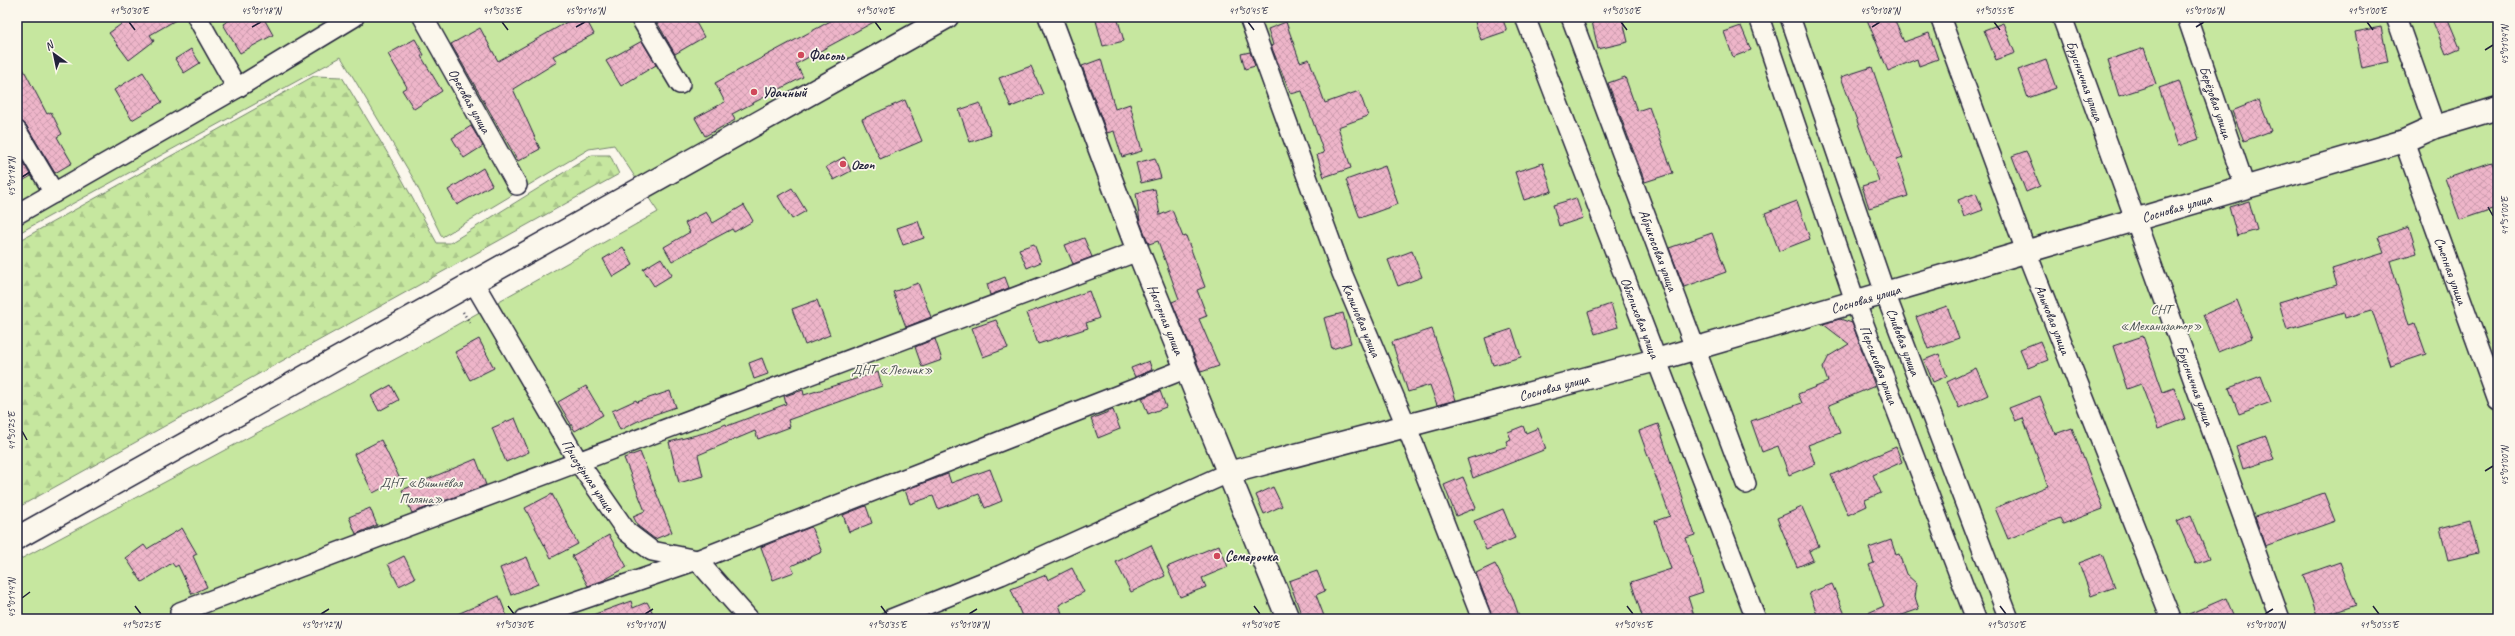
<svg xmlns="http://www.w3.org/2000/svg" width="2515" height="636" font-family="Caveat,sans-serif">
	<defs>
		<pattern id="forest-firs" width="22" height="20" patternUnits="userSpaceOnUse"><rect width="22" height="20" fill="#c6e79f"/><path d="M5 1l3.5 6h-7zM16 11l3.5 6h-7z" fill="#aac68a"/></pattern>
		<pattern id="building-cross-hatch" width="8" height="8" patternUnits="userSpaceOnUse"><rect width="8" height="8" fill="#eeb5c9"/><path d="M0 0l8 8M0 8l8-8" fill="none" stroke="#cc9bae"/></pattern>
	</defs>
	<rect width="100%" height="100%" fill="#fbf7ec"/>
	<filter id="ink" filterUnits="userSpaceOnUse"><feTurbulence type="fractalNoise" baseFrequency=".025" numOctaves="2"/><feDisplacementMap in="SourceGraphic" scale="8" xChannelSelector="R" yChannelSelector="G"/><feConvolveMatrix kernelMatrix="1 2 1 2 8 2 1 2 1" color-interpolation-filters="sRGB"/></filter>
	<g filter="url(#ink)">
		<path fill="url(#forest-firs)" stroke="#74846d" d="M314 76 342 77 391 159 437 243H450L592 155H610L619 174 17 508V242Z"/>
		<path fill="#c6e79f" stroke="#74846d" d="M17 17H2498V619H17V561L401 356 658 212 614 145 589 149 442 237 413 178 341 57 17 234Z"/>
		<path fill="url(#building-cross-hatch)" stroke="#22223b" d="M131 17H181L150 35 154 41 129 60 109 33Z
			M235 17H263L273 35 240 53 223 24Z
			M576 17H585L594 34 553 56 557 62 513 89 540 149 518 161 451 44 480 28 498 61Z
			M654 17H693L704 37 675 54Z
			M838 17H883L796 64 803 77 732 114 735 120 705 136 695 118 725 102 715 83Z
			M1095 17H1117L1124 41 1103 46Z
			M1489 17H1502L1507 31 1481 40 1475 22Z
			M1591 17H1622L1628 42 1598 49Z
			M1866 17H1893L1904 42 1929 33 1938 59 1919 66 1917 59 1888 71Z
			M2431 17H2447L2460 48 2446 54Z
			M1286 22 1300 62 1309 59 1325 103 1359 91 1368 116 1338 127 1351 168 1324 177 1317 155 1324 153 1302 91 1291 94 1271 46 1273 45 1268 29Z
			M2003 23 2015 53 1996 60 1984 30Z
			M1741 26 1751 50 1733 57 1724 32Z
			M2381 27 2388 62 2362 68 2355 32Z
			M415 39 424 55 421 56 442 91 414 109 402 90 407 87 388 54Z
			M642 41 656 65 621 86 606 61Z
			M2144 48 2156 84 2119 96 2108 60Z
			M191 49 200 63 184 73 175 59Z
			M1250 52 1255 66 1245 69 1241 54Z
			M17 57 47 114 51 112 62 134 57 137 72 163 55 173 26 125 17 120Z
			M1101 59 1115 109 1130 104 1142 151 1122 157 1114 131 1107 133 1082 66Z
			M2046 60 2056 88 2028 98 2018 70Z
			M1031 66 1043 94 1011 107 999 78Z
			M1872 67 1903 158 1897 160 1908 196 1869 208 1862 186 1879 181 1841 77Z
			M143 72 162 102 132 120 114 90Z
			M1625 77 1637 111 1649 107 1673 173 1645 182 1608 83Z
			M2179 81 2199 139 2178 146 2159 88Z
			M905 100 922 141 880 159 862 119Z
			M2259 100 2271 131 2244 141 2232 111Z
			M980 103 991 135 970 142 959 110Z
			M471 126 483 146 464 158 452 138Z
			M2026 151 2040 186 2026 192 2012 156Z
			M17 152 31 176 17 184Z
			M844 157 851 171 834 180 826 167Z
			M1155 158 1161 178 1141 183 1136 163Z
			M2492 162 2498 180V207L2460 220 2445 178Z
			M1543 163 1552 191 1524 200 1515 172Z
			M1385 166 1398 204 1360 218 1346 180Z
			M483 168 492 185 457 205 448 190Z
			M792 188 806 211 792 219 778 196Z
			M1155 189 1160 215 1172 210 1183 237 1186 236 1205 287 1197 290 1207 316 1199 319 1219 366 1201 372 1172 302 1179 299 1158 241 1149 244 1140 222 1136 193Z
			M1976 193 1983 210 1964 217 1958 200Z
			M1576 198 1583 218 1559 226 1553 205Z
			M1797 201 1810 239 1779 251 1765 213Z
			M2249 201 2257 230 2237 236 2229 207Z
			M744 205 753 221 734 232 732 229 672 261 664 247 690 232 685 223 706 212 713 223Z
			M918 221 924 238 903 245 897 228Z
			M2409 227 2417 253 2390 261 2409 325 2415 323 2426 354 2391 366 2372 310 2345 318 2344 313 2287 330 2279 302 2337 285 2332 269 2384 253 2378 237Z
			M1712 233 1726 272 1684 287 1669 248Z
			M1084 238 1092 257 1073 264 1065 245Z
			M1034 244 1041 262 1027 268 1019 249Z
			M623 247 633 265 613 277 603 259Z
			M1412 251 1422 277 1398 286 1388 260Z
			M661 258 672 275 654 286 643 269Z
			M1005 277 1009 288 990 295 987 284Z
			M918 283 931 317 906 327 893 292Z
			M1089 291 1099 318 1086 323 1088 328 1038 344 1027 313Z
			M817 300 830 335 805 345 792 309Z
			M2237 300 2252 338 2218 352 2203 315Z
			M1611 304 1618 327 1595 334 1588 312Z
			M1947 306 1959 338 1928 349 1916 317Z
			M1343 313 1351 343 1332 349 1324 318Z
			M1840 319 1852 323 1875 386 1829 405 1840 433 1808 445 1815 464 1789 475 1778 446 1762 452 1751 421 1802 403 1798 394 1828 382 1823 368 1829 356 1849 344 1823 324Z
			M996 320 1008 348 983 357 972 328Z
			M1432 329 1456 400 1437 405 1430 385 1408 392 1392 342Z
			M1512 329 1521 357 1493 365 1485 338Z
			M2143 336 2163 392 2174 388 2185 419 2158 429 2141 384 2127 389 2113 346Z
			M479 339 494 368 470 380 455 352Z
			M935 339 942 360 922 367 915 347Z
			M2040 341 2048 360 2028 368 2020 349Z
			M1939 354 1947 376 1933 382 1924 360Z
			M762 358 768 374 754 379 749 363Z
			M1149 361 1152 370 1135 377 1131 368Z
			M1976 368 1988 395 1959 408 1947 382Z
			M878 372 882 386 788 420 790 427 758 439 755 431 698 455 703 476 679 483 669 442 704 433 726 424 727 426 786 404 784 396 788 395 803 390 804 395Z
			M2261 376 2271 402 2239 414 2229 388Z
			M391 385 399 400 379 411 371 396Z
			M586 386 603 415 575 431 558 402Z
			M670 391 676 407 644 418 620 430 612 411 636 400 637 402Z
			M1160 391 1166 407 1148 414 1142 398Z
			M2040 396 2055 434 2072 428 2103 509 2063 524 2060 518 2008 539 1995 508 2048 486 2023 418 2015 421 2009 408Z
			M1113 410 1120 429 1098 438 1091 419Z
			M515 418 529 452 506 462 492 428Z
			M1658 424 1695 535 1686 538 1703 592 1688 597 1695 619H1643L1631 582 1671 569 1655 521 1670 516 1639 431Z
			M1523 426 1526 433 1538 428 1546 449 1473 478 1467 459 1508 446 1506 441 1511 439 1508 432Z
			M2266 436 2274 459 2243 469 2236 446Z
			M381 440 400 479 373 493 354 454Z
			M1896 447 1902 462 1873 475 1881 493 1865 500 1867 506 1848 515 1831 475Z
			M640 452 672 532 655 539 638 526 633 516 645 511 624 458Z
			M476 459 486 485 412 513 402 490Z
			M990 469 1002 501 985 508 979 494 938 509 933 496 910 504 905 490 948 474 951 483Z
			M1463 477 1476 508 1456 516 1444 485Z
			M1273 487 1282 506 1264 514 1256 495Z
			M2324 493 2335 521 2265 546 2255 517Z
			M552 494 578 544 551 558 525 508Z
			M866 506 872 523 849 532 843 515Z
			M1802 507 1819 546 1809 551 1813 560 1797 567 1777 518Z
			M370 508 377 525 356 534 349 517Z
			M1503 509 1515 538 1486 550 1474 521Z
			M2191 515 2209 559 2196 564 2177 521Z
			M2470 520 2478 553 2448 560 2440 528Z
			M811 527 822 552 791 566 794 572 773 580 761 547Z
			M182 528 197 554 193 556 207 587 192 594 178 565 175 567 172 563 142 582 126 558 144 545 147 549Z
			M609 535 627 567 604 580 588 586 572 556Z
			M1891 540 1896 555 1899 554 1906 574 1917 584 1915 597 1919 609 1891 619H1854L1884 606 1869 565 1874 563 1869 548Z
			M1151 545 1165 576 1131 592 1116 562Z
			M1219 545 1228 567 1202 578 1206 587 1180 597 1167 567Z
			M2102 554 2115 587 2091 596 2079 563Z
			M404 556 415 578 399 586 388 564Z
			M527 557 538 584 511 595 500 568Z
			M2340 562 2356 605 2318 618 2303 575Z
			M1495 564 1512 596 1520 619H1493L1476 573Z
			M1072 568 1084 592 1059 605 1064 619H1023L1011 589 1046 575 1048 580Z
			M1317 571 1325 591 1316 595 1324 616 1303 619 1289 581Z
			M1832 584 1847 619H1819L1809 593Z
			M499 596 508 619H446Z
			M2226 598 2235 619H2182V617Z
			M631 601 633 608 647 602 656 619H588L587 617Z"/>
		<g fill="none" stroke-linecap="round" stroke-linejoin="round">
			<g stroke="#22223b" stroke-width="22">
				<g id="street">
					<path d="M197 17 237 88"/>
					<path id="s1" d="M423 17 517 185"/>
					<path d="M640 17 680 84"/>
					<path id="s2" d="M1249 17 1342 273 1406 425 1482 619"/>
					<path id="s3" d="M1525 17 1756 619"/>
					<path id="s4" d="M1571 17 1746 484"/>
					<path id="s5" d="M1759 17 1855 301 1976 619"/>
					<path id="s6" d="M1790 17 1885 293 2009 619"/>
					<path id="s7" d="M1940 17 2026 251 2171 619"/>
					<path id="s8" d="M2062 17 2280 619"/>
					<path id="s9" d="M2187 17 2245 187"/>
					<path d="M2396 17 2435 127"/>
					<path d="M17 131 54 193"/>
					<path id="s10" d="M2404 141 2498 401"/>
					<path d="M17 214 237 88 354 17"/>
					<path id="s11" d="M474 283 579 463 627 532 652 551 697 560 749 619"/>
					<path d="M180 612 1138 251"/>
					<path d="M525 619 697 560 1185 369"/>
					<path d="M891 619 1001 575 1228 473"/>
				</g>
			</g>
			<g stroke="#22223b" stroke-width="25">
				<g id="secondary">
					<path id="s12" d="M1050 17 1138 251 1288 619"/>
					<path id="s13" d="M1228 473 1656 360 2404 141 2435 127 2498 108"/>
					<path d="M17 538 947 17"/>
				</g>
			</g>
			<path stroke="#22223b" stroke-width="2.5" stroke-dasharray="1 3" stroke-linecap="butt" d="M463 312 470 323"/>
			<use href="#street" stroke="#fbf7ec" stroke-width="19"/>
			<use href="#secondary" stroke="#fbf7ec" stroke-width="22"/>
		</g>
	</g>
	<path fill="none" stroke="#22223b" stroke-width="1.5" d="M129 22 135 30M502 22 508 30M875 22 881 30M1248 22 1254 30M1621 22 1627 30M1994 22 2000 30M2367 22 2373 30M252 27 261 22M576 27 585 22M1872 27 1880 22M2196 27 2204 22M2485 50 2493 45M22 177 30 172M2488 207 2493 216M22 431 27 440M2485 471 2493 466M22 598 30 592M135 606 141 614M508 606 514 614M881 606 887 614M1254 606 1260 614M1627 606 1633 614M2000 606 2006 614M2373 606 2379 614M321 614 329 609M645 614 653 609M969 614 977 609M2265 614 2273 609"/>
	<g fill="#d1495b" stroke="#fbf7ec" stroke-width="1.5">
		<circle cx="801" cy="55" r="4"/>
		<circle cx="754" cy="92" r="4"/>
		<circle cx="843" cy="164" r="4"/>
		<circle cx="1217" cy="556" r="4"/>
	</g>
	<g text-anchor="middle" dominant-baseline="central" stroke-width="3.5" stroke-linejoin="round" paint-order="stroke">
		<g font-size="14" font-weight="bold" fill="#22223b" stroke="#fbf7ec" text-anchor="start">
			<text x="809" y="55">Фасоль</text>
			<text x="762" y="92">Удачный</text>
			<text x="851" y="164">Ozon</text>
			<text x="1225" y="556">Семерочка</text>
		</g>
		<g font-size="14" fill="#22223b" stroke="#fbf7ec">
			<text stroke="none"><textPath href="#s8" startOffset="68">Брусничная улица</textPath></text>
			<text stroke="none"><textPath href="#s1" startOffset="96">Ореховая улица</textPath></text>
			<text stroke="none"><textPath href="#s9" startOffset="90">Берёзовая улица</textPath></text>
			<text stroke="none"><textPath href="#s13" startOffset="985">Сосновая улица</textPath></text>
			<text stroke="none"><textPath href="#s4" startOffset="249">Абрикосовая улица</textPath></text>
			<text stroke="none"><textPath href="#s10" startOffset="138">Степная улица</textPath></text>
			<text stroke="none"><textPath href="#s13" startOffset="661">Сосновая улица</textPath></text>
			<text stroke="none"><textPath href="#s3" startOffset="322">Облепиховая улица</textPath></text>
			<text stroke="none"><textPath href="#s12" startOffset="324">Нагорная улица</textPath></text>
			<text stroke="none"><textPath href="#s7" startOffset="323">Алычовая улица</textPath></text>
			<text stroke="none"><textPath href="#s2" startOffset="323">Калиновая улица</textPath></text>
			<text stroke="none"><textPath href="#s6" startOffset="344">Сливовая улица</textPath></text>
			<text stroke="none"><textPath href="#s5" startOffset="368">Персиковая улица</textPath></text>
			<text stroke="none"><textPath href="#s8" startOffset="392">Брусничная улица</textPath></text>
			<text stroke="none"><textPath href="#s13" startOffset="337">Сосновая улица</textPath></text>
			<text stroke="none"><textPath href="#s11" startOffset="224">Приозёрная улица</textPath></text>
		</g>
		<g font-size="14" fill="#4b5354" stroke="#fbf7ec">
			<text x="2161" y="309">СНТ<tspan x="2161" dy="16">«Механизатор»</tspan></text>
			<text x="892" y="369">ДНТ «Лесник»</text>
			<text x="421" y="482">ДНТ «Вишнёвая<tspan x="421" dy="16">Поляна»</tspan></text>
		</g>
	</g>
	<rect width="2515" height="636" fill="none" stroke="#fbf7ec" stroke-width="44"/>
	<g transform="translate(54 54) rotate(327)" stroke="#fbf7ec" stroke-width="3" paint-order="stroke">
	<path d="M0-3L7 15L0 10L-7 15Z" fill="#22223b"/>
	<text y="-6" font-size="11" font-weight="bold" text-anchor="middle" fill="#22223b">N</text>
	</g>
	<rect x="22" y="22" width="2471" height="592" fill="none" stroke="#22223b" stroke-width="1.5"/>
	<g font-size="10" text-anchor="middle" fill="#22223b">
		<text x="129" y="14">41°50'30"E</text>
		<text x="261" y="14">45°01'18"N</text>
		<text x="502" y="14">41°50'35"E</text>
		<text x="585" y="14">45°01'16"N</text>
		<text x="875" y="14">41°50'40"E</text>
		<text x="1248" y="14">41°50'45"E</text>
		<text x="1621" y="14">41°50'50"E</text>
		<text x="1880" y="14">45°01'08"N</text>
		<text x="1994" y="14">41°50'55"E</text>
		<text x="2204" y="14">45°01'06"N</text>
		<text x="2367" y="14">41°51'00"E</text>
		<text transform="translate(2504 45) rotate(-90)" y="4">45°01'04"N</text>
		<text transform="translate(11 177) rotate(-90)" y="4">45°01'18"N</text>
		<text transform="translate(2504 216) rotate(-90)" y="4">41°51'00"E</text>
		<text transform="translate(11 431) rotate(-90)" y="4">41°50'25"E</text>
		<text transform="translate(2504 466) rotate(-90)" y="4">45°01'00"N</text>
		<text transform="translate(11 598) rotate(-90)" y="4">45°01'14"N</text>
		<text x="141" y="628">41°50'25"E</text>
		<text x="321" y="628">45°01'12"N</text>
		<text x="514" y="628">41°50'30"E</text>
		<text x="645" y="628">45°01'10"N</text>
		<text x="887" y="628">41°50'35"E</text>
		<text x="969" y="628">45°01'08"N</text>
		<text x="1260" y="628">41°50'40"E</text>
		<text x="1633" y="628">41°50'45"E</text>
		<text x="2006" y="628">41°50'50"E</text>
		<text x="2265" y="628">45°01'00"N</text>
		<text x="2379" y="628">41°50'55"E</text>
	</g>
</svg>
